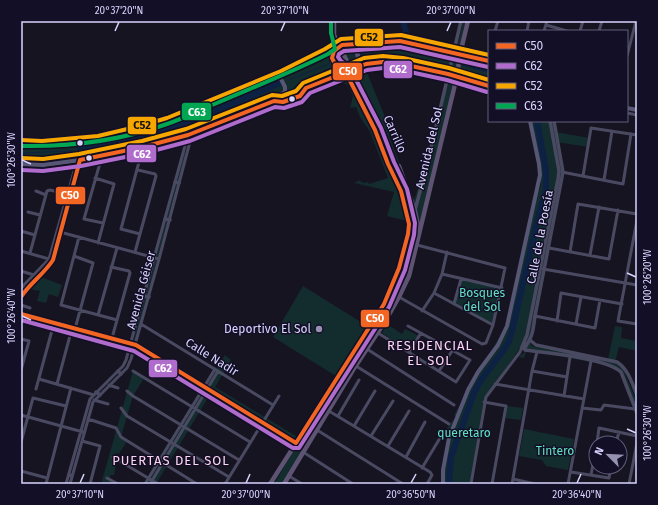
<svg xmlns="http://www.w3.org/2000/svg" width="658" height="505" font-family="'Fira Sans',sans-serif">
	<rect width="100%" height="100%" fill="#161421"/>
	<path fill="#132c2d" d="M463 21H466L459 52 489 61V79L455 71 445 122 419 234 400 293 282 484H274L295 448 233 409 209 396 156 484H145L202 390 135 349 21 319V315L137 346 204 388 225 355 231 360 215 387 301 439 339 378 273 337 303 286 369 327C377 314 387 302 394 288 402 273 408 237 407 221L387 216 394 192 354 183 360 180 361 182 364 183 368 182 369 184 388 178 370 132 360 117 356 107 350 108 353 96 348 85 336 81 366 70 390 129 389 136 414 200 434 141 451 70 418 61 385 59 364 62 308 83 182 135 90 152 34 160 21 158V144L52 146 142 132 255 88 350 44 393 40 456 52Z
		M530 121H553L555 132 590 138 588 147 557 142 562 172 531 335V345L535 347 608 359 615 326 622 327 621 338 637 341V351L619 347 615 362 622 367 637 402V412L619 369 607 365 527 350 524 358 518 357 525 352 555 195 527 338 495 384 484 402 471 484H443L449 438 447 428 452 421 457 419 454 415 511 317 531 219 541 184 535 144Z
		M184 153H186L135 342H133Z
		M41 277 62 285 58 297 49 294 46 303 37 301 40 291 29 289Z
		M461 279 502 288 493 325 454 304Z
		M387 324 402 334 405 329 419 336 409 351 382 333Z
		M133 371 144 378 133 396 121 437 127 441 119 454 116 453 113 457 117 460 114 475H111L109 479 112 482V484H101Z
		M507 406 523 408 521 420 505 418Z
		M524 429 574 439 568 470 546 466 542 460 519 456Z"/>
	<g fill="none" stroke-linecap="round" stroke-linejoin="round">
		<path stroke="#0d2144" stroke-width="1" d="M289 80 343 58
			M21 153 74 151"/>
		<path stroke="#0d2144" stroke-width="6" d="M403 21 407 36
			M355 52C369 50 384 45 398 47 429 50 459 62 489 70
			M80 150 142 138 220 109 280 83
			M449 484 451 457 474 393 481 380 503 351 509 341 512 331 539 214 546 190V170L537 121"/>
		<path stroke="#4a4962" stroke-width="3" d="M546 25 567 31
			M495 31 498 21
			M527 31 529 21
			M544 31 547 21
			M580 31 583 21
			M599 31 602 21
			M627 56 636 21
			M627 113 637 115
			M100 156V163L84 219 103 223
			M33 170C70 168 107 163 142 154 157 150 172 145 186 141
			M562 172 623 184 631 134
			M583 176 591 128 637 135
			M95 178 114 184 98 243
			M604 180 612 131
			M36 191 46 195
			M28 212 40 215
			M637 220 618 321 637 324
			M21 231 35 235
			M60 232 159 259
			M140 234 121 229 143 147
			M79 237 61 305 117 320
			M549 248 609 259 618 210
			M21 251 49 259
			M135 252 156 176 155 174 138 170
			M570 252 578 204 637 214
			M30 253 47 191 50 190 66 194
			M590 255 599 207
			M74 256 93 263 75 329
			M111 267 129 271 130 273 112 338
			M543 269 637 285
			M21 271 34 275
			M442 274 502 288
			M21 288 49 259 77 161
			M434 293 493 325
			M21 297C29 283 45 275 53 260L65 214 80 160
			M399 297 482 344 486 343 493 325 505 268 417 245
			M454 304 461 279
			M21 305 30 308
			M422 311 434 293 442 274 447 252
			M98 315 117 248
			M535 316 595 328 600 300
			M557 321 561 293 622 304
			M141 324 273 405
			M576 324 581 297
			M378 333 456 382 470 360 408 326
			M21 339 29 341 21 370
			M367 349 454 405
			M409 352 421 333
			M348 361 449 424
			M133 371 250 442
			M439 371 452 351
			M532 371 567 377
			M39 379 94 395
			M57 384 71 332
			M495 384 584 399
			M109 385 118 388
			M36 389 54 323
			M127 391 133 396 239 460
			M564 396 570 357
			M94 400 108 404
			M484 402 506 406 492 484
			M319 405 430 472 432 475 427 484
			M121 408 127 416 229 477
			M582 408 601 410 604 405 635 409
			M21 415 83 432
			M338 416 359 380
			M88 419 116 428 121 437 197 484
			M354 426 375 391
			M317 430 403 484
			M371 436 393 401
			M82 441 100 446 90 484
			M21 442 33 398 66 406
			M597 443 599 428 637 436
			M616 443 619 432
			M388 446 409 411
			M303 452 353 484
			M113 457 158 484
			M406 457 425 422
			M422 468 443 433
			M21 471 47 478
			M571 472 609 478 611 467
			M591 475 596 448
			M289 476 302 484
			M107 478 118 484
			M513 479 535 484
			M46 484 71 388
			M66 484 90 399 123 366 126 360 188 135
			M70 484 93 402 127 368 131 359 159 259 192 134
			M145 484 215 369
			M150 484 218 371
			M225 484 279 396
			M471 484 486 397 520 352 522 347
			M512 484 532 371 537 352
			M568 484 591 361
			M629 484 637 443"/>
		<path stroke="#4a4962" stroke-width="3.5" d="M331 21V33L335 49
			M345 71C355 90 365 109 374 128 380 140 383 153 389 165 397 184 408 204 408 226 409 249 398 275 388 295
			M550 121 559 171 558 179 527 335 522 347 525 350C547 353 606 358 621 372L637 413
			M175 182 179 183
			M65 199H69
			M415 210 425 173 461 21
			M165 219 170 220
			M23 286 26 289
			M144 296 149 297
			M21 314 136 345 296 443
			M21 319 135 349 293 447
			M530 340 536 345 617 362C628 369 632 383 637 395
			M524 349C533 336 533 331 535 316L563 172 554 121
			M118 371 121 374
			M96 392 100 395
			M69 475 72 476"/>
		<path stroke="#575674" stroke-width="4" d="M342 45 400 41 489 61
			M353 69C398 53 445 75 489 86
			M280 77 285 87V92L280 95
			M627 108 637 110
			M21 146C71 148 120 141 167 124 184 118 201 110 217 103 255 88 292 72 328 54L335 49
			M21 164 43 165 80 160 143 147 188 135 251 111 345 71
			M443 484V470L449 438 468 390 478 372 498 345 507 326 540 175 539 164 530 121"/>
		<path stroke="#5e5373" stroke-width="4.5" d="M332 58a13 13 0 1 1 26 0a13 13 0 1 1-26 0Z
			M399 166 415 211 419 231
			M270 484 396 286C405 268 413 245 413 225 412 196 392 157 380 131 365 99 350 67 334 35V21
			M284 484 353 370 386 320 399 297 409 276 457 76 460 54 468 21"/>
		<g stroke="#130f26" stroke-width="7">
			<path id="bus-1" d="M21 297C30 283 44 274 53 260L80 160 143 147 188 135 274 101 283 102 300 96 306 88 366 64 383 62 402 64 448 74 489 86
				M21 314 136 345 296 443 384 304 399 268 408 234 409 224 401 191 388 164 375 130 345 71 336 66 332 58 334 51 342 45 400 41 489 61"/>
		</g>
		<g stroke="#130f26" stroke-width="7">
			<path id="bus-2" d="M21 170 43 171 81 166 145 153 190 141 275 107 284 108 302 102 310 93 367 70 383 68 401 70 447 80 487 92
				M21 320 134 351 293 448H299L389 307 405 270 414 235 415 223 407 189 394 162 381 128 350 68 341 61 338 57 339 54 344 51 400 47 488 67"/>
		</g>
		<g stroke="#130f26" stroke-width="7">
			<path id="bus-3" d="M21 140 42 141 98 136 140 126 167 118 281 71 325 49 341 39 401 35 489 55
				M21 158 43 159 79 154 142 141 186 129 272 95 282 96 296 91 303 83 364 58 383 56 403 58 449 68 489 80"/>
		</g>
		<g stroke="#130f26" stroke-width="7">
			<path id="bus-4" d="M21 146C71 147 119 141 167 124 184 118 200 110 217 103 254 87 292 72 328 54L335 49 331 33V21"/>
		</g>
		<use href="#bus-1" stroke="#f26522" stroke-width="4"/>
		<use href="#bus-2" stroke="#b06ccc" stroke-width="4"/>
		<use href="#bus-3" stroke="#f7a600" stroke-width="4"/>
		<use href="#bus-4" stroke="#00a651" stroke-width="4"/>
	</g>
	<path fill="none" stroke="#d9d4ff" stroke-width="1.5" d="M115 31 119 22M281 31 285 22M447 31 451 22M22 160 31 164M627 273 636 277M22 316 31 320M627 429 636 433M80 483 84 474M246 483 250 474M411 483 416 474M577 483 581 474"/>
	<g fill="#d9d4ff" stroke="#130f26" stroke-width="1.5">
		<circle cx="292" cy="99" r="3.5"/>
		<circle cx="80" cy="143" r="3.5"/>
		<circle cx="89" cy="158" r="3.5"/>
	</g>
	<circle fill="#9591b1" stroke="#130f26" stroke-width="1.5" cx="319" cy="329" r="4"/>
	<g text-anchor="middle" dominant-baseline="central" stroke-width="3" stroke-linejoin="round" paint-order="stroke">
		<g font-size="12" fill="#d9d4ff" stroke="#130f26">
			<text transform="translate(395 134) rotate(66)">Carrillo</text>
			<text transform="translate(429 148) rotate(-77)">Avenida del Sol</text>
			<text transform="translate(540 237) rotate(-79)">Calle de la Poesía</text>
			<text transform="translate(141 290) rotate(-75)">Avenida Géiser</text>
			<text transform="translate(212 357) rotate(32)">Calle Nadir</text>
		</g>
		<g font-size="12" fill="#5fe0c0" stroke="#130f26">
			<text x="482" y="293">Bosques<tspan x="482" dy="14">del Sol</tspan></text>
			<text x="464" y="433">queretaro</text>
			<text x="555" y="451">Tintero</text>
		</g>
		<g font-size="12" fill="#d9d4ff" stroke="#130f26" text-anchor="end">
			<text x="311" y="329">Deportivo El Sol</text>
		</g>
		<g font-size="13" letter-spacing="1" fill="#ffd6f0" stroke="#130f26">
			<text x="430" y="345">RESIDENCIAL<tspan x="430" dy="15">EL SOL</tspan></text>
			<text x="171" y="460">PUERTAS DEL SOL</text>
		</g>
	</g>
	<g stroke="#130f26" stroke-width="1.5">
		<rect x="354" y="28" width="30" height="19" rx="4" fill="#f7a600"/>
		<rect x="383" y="60" width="30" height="19" rx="4" fill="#b06ccc"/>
		<rect x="332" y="62" width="31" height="19" rx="4" fill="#f26522"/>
		<rect x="181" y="102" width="31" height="19" rx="4" fill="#00a651"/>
		<rect x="127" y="116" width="30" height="19" rx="4" fill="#f7a600"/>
		<rect x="126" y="144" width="31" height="19" rx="4" fill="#b06ccc"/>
		<rect x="55" y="186" width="31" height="19" rx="4" fill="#f26522"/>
		<rect x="360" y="309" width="30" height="19" rx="4" fill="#f26522"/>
		<rect x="148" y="359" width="30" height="19" rx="4" fill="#b06ccc"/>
	</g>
	<g font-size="11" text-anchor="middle" font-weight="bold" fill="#fff">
		<text x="398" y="73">C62</text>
		<text x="348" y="75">C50</text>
		<text x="197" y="116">C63</text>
		<text x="142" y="158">C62</text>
		<text x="70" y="199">C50</text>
		<text x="375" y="322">C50</text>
		<text x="163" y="372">C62</text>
	</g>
	<g font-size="11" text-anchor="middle" font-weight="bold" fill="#111">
		<text x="369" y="41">C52</text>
		<text x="142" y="129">C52</text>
	</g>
	<rect width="658" height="505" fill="none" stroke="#130f26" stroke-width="44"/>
	<rect x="488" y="30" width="140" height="92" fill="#130f26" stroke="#625e7d"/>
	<rect x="496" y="43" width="20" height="6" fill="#f26522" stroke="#625e7d"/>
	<text x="524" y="50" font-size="12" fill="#d9d4ff">C50</text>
	<rect x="496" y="63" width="20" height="6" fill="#b06ccc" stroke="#625e7d"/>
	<text x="524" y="70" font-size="12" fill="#d9d4ff">C62</text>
	<rect x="496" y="83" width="20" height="6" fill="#f7a600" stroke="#625e7d"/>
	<text x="524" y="90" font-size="12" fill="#d9d4ff">C52</text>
	<rect x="496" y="103" width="20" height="6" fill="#00a651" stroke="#625e7d"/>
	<text x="524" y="110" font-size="12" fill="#d9d4ff">C63</text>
	<g transform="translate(608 455) rotate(294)"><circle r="19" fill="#130f26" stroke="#625e7d"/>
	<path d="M0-3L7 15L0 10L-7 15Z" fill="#9591b1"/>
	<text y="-6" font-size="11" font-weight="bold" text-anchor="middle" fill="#d9d4ff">N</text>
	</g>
	<rect x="22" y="22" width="614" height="461" fill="none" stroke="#d9d4ff" stroke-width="1.5"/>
	<g font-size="10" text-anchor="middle" fill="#d9d4ff">
		<text x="119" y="14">20°37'20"N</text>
		<text x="285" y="14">20°37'10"N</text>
		<text x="451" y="14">20°37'00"N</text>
		<text transform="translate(11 160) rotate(-90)" y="4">100°26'30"W</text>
		<text transform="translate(647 277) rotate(-90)" y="4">100°26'20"W</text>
		<text transform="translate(11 316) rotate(-90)" y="4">100°26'40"W</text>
		<text transform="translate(647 433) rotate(-90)" y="4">100°26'30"W</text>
		<text x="80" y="498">20°37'10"N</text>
		<text x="246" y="498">20°37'00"N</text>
		<text x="411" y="498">20°36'50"N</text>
		<text x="577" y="498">20°36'40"N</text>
	</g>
</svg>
